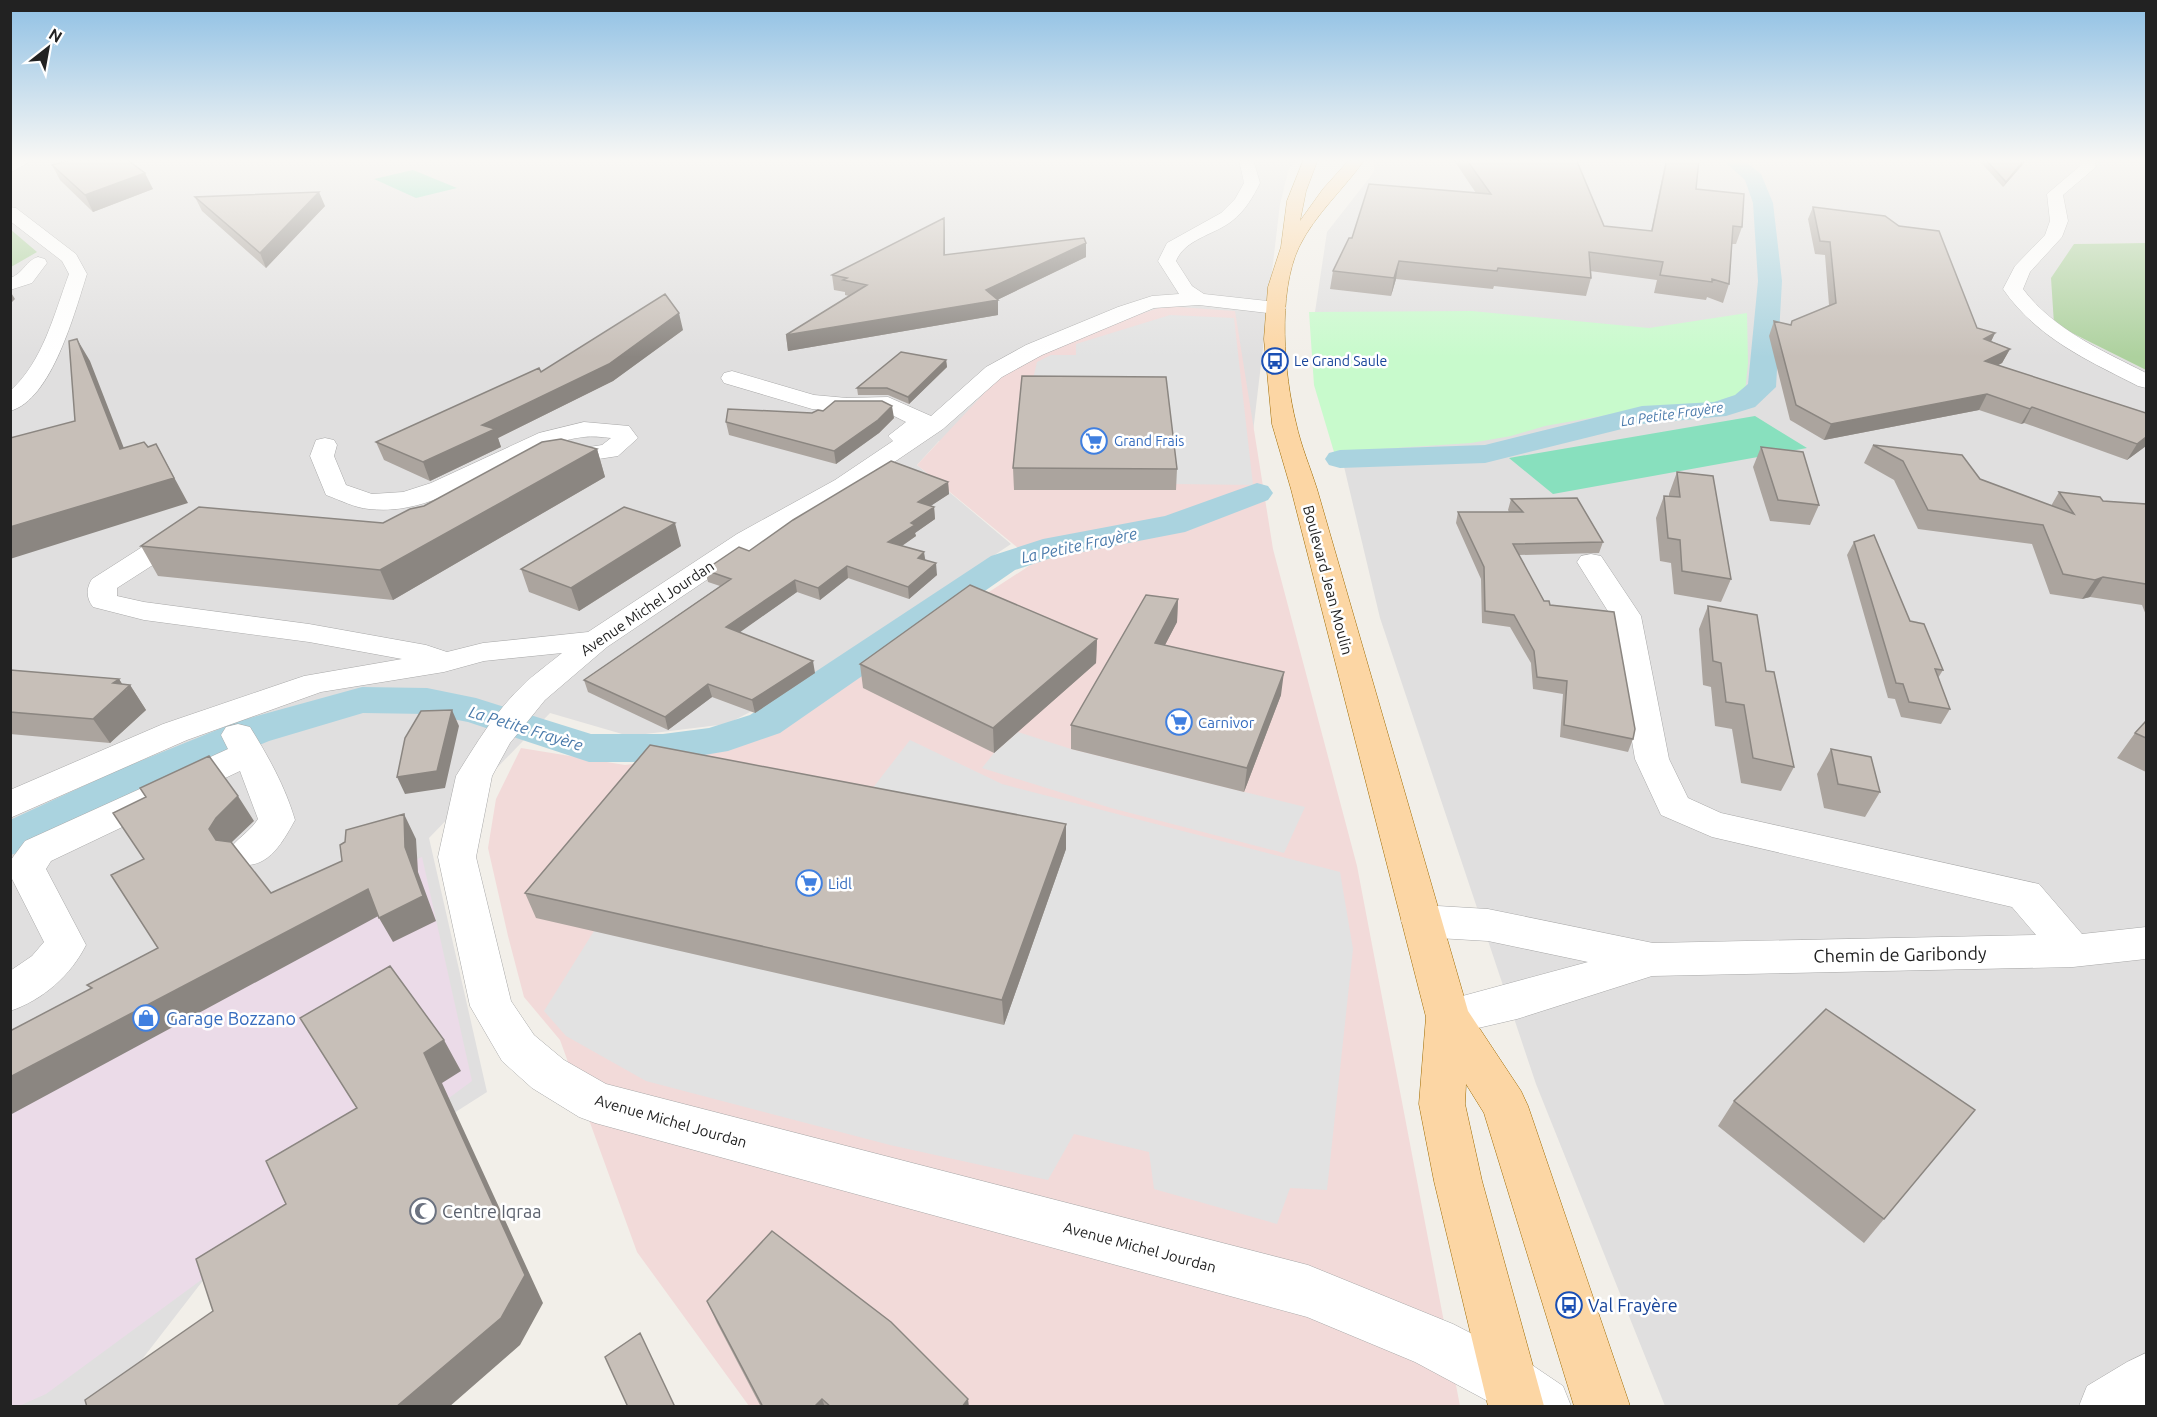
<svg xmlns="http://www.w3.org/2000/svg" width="2157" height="1417" font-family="Ubuntu,sans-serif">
	<rect width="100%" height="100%" fill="#f2efe9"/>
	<path fill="#e0dfdf" d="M10 159H1304L1289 168 1280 204 1248 474 939 441 917 465 1011 544 794 689 727 724 629 736 550 713 429 838 487 1092 215 1265 106 1406H11Z
		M1374 159H2146V243L2074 244 2054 324 2146 370V1406H1665L1536 1084 1380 618 1312 332 1327 232 1374 172Z"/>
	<path fill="#f2dad9" d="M1164 306 1235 311 1273 549 1357 866 1460 1406H749L637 1252 560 1040 524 997 508 936 488 848 496 799 521 748 625 765 697 756 767 737 1035 562 917 465 1018 357Z"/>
	<path fill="#ebdbe8" d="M422 857 472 1081 46 1394 19 1406H11L10 1054 204 948Z"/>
	<path fill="#add19e" d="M10 229 37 252 11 267H10Z
		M2146 243V370L2054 324 2051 278 2074 244Z"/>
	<path fill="#c8facc" d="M1472 311 1649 328 1747 313 1748 363 1745 392 1735 401 1706 406 1635 410 1545 426 1511 436 1471 443 1334 452 1314 385 1309 312Z"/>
	<path fill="#88e0be" d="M413 170 457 188 416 198 374 179Z
		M1755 416 1807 448 1553 494 1509 458Z"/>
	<path fill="#e2e2e2" d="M1170 315 1234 318 1253 485 1175 484 1032 383 1037 362 1051 355H1076V344Z
		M1018 732 1071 749 1305 807 1284 853 1111 808 982 768 994 753Z
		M910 740 1002 784 1340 872 1353 949 1327 1190 1290 1188 1277 1224 1154 1189 1149 1152 1074 1134 1048 1180 890 1145 646 1081 566 1036 544 1011 594 931 858 807Z"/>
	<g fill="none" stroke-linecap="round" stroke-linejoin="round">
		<path fill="#aad3df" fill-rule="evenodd" d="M1722 159H1742L1761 174 1773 203 1782 281 1776 387 1755 407 1726 416 1642 424 1485 463 1340 468 1329 465 1325 459 1329 453 1340 450 1485 445 1642 406 1714 402 1735 395 1748 384 1758 281 1753 203 1745 180Z
			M1257 483 1268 486 1273 493 1268 500 1185 532 1051 558 1015 570 780 733 728 751 663 762H589L468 722 427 714 363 713 269 741 148 792 26 851 10 855V820L118 770 239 721 362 687 427 688 476 698 591 734H663L709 728 750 715 991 556 1043 539 1165 516Z"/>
		<g stroke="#a9a9a9" stroke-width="1">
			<path id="minor" d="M17 159H34L10 173V162Z
				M1239 159H1253L1260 183C1253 197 1245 211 1232 221 1214 235 1185 239 1176 261L1192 286 1204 294 1276 302 1283 304 1286 308 1283 312 1276 314 1199 305 1154 308 1042 355 1002 377 943 429 853 490 757 546 607 647 545 700 510 743 492 776 476 857 511 1001 534 1035 564 1060 606 1084 1308 1265 1453 1324 1529 1363 1563 1386 1571 1406H1497L1415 1362 1307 1317 595 1123 579 1117 532 1088 502 1061 470 1006 438 857 456 776C476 744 495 712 522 686 534 674 549 664 562 653L484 661 444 672 321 692 187 740 10 818V790L163 724 304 676 402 659 309 642 144 620 93 607C86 598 86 588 92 579L175 526 185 524 195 526 199 532 195 538 117 588V596L144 602 309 624 426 645 447 652 483 643 588 632 737 534 835 480 893 441 888 436 906 422 884 411 847 412 812 409 724 383 721 378 724 373 732 371 814 395 847 398 888 397 931 416 986 367 1026 345 1118 307 1152 296 1179 294 1158 261 1167 243 1221 213 1235 199 1244 183Z
				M2080 159H2094L2096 167 2063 195 2068 221 2062 237 2030 272 2023 289C2054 330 2101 350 2146 373V388L2138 386C2087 360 2037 338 2003 289L2015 266 2045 235 2050 221 2047 194 2080 166Z
				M10 207 16 208 76 254 87 274C75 311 52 400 10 411V391C43 362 54 314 69 274L62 261 10 221Z
				M38 257 45 259 47 263 32 283 10 290V278C23 274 26 260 38 257Z
				M584 422 629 426 638 438 618 456 553 466 544 464 541 459 544 454 602 445 611 438C602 437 592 436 584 437 511 445 448 518 369 509 355 508 340 500 326 495L310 456 316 440 325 438 334 440 337 445 334 456 346 485 372 494 403 492 431 483 539 433Z
				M1591 554 1601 556 1641 616 1669 759 1688 798 1721 813 2039 884 2082 934 2146 927V959L2073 967 1652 976 1517 1019 1448 1035 1433 1030 1426 1017 1433 1004 1588 962 1488 941 1421 937 1407 932 1401 921 1407 910 1421 905 1488 909 1653 943 2036 935 2012 907 1712 837 1661 815 1635 759 1611 616 1577 562 1581 556Z
				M238 724 250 727C268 756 285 786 295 820 281 845 266 873 233 863L227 853C235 839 249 833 258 819L240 771 51 861 46 869 86 945C71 975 43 1000 10 1011V971L32 956 44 942 10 875V861L25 841 228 749 221 735 226 727Z
				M2146 1353V1406H2079L2087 1386 2127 1362Z"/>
		</g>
		<g stroke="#a06b00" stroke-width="1">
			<path id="major" d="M1304 159H1318L1306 191 1300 221 1323 189 1350 159H1365C1345 188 1315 214 1299 247 1277 293 1284 375 1296 423 1301 446 1310 467 1317 489L1468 1011 1521 1091 1528 1106 1630 1406H1574L1484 1113 1466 1084 1465 1104 1482 1181 1544 1406H1488L1434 1181 1419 1104 1426 1017 1291 489 1272 424 1264 339 1268 287 1281 247 1287 201Z"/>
		</g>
		<use href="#minor" fill="#fff" fill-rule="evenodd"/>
		<use href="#major" fill="#fcd6a4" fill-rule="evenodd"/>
	</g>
	<path fill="#aba49e" d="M58 159H126L153 189 93 212 60 180 52 165 61 163Z
		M1453 159H1576L1604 226 1651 231 1666 159H1699L1696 189 1742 227 1736 244H1732L1729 284 1723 303 1707 297 1706 300 1654 293 1657 280 1590 271 1591 278 1586 296 1494 286 1493 289 1396 279 1391 296 1330 289 1333 271 1352 238 1476 193Z
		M1978 159H2026L2024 163 2003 187Z
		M195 197 325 206 266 268 202 211Z
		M1813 207 1977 328 1995 333 1991 341 2010 349 2002 363 1998 365 2146 413V446L2127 460 2024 423 2021 424 1979 410 1824 440 1790 420 1769 336 1774 321 1791 325 1829 305 1825 255 1815 254 1808 219Z
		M945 231V255L1086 243V257L997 300 998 315 788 351 786 335 849 296 845 295V292L834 290 832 275Z
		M683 330 613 381 498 438 501 447 430 481 384 460 376 442 541 372Z
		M946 360 947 367 909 404 888 395H858L857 388Z
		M823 411 894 418 879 433 836 464 729 435 726 422 812 413Z
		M1873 445 1980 479 2051 506 2059 492 2103 501 2146 504V615L2142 605 2090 597 2082 599 2050 594 2032 544 1918 529 1894 480 1864 463Z
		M1761 447 1819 505 1810 525 1770 521 1753 467Z
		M597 449 605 477 393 600 158 576 141 546 383 523 424 506Z
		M1013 468 1177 469 1176 490H1014Z
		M1677 472 1731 579 1721 602 1674 594 1671 563 1660 561 1656 518 1664 496H1669V494Z
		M948 482 949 494 930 506 934 507 935 519 915 533 916 536 902 546 925 560 937 575 909 599 848 578 820 600 797 592 739 632 815 673 755 713 712 697 668 730 588 692 584 680 720 586 708 582 705 570 749 551Z
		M1511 499 1603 542 1599 553 1519 555 1544 601 1550 605 1633 739 1628 752 1560 737 1563 694 1533 689 1531 663 1510 627 1482 623 1481 579 1456 523 1458 512H1509L1508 510Z
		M1854 542 1943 670 1938 678 1950 709 1941 724 1901 717 1895 699 1888 698 1847 555Z
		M681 546 579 611 529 592 521 569Z
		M1178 599 1177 622 1165 645 1281 695 1244 792 1071 749V725Z
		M1708 606 1766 671 1794 767 1781 791 1741 783 1732 729 1715 726 1711 687 1703 685 1699 629Z
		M1097 639 1096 663 994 753 863 688 860 664Z
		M10 670 119 679 122 684 130 685 146 710 110 743 10 734Z
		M2146 721V772L2117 758 2135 733Z
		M1831 749 1880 792 1865 817 1824 808 1817 774Z
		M1066 824V849L1004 1025 536 918 525 893Z
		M1734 1101 1884 1219 1864 1243 1718 1126Z
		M707 1301 969 1407H761L717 1323Z"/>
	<path fill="#8b8681" d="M2026 159 2024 163 2003 187 2006 182Z
		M145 173 153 189 93 212 85 195Z
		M319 192 325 206 266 268 260 253Z
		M944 218 945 231V269L944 255Z
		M1086 243V257L995 301 998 300V315L788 351 786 335 986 290Z
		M1399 261 1396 279 1391 296 1394 278Z
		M10 291 15 299 10 304Z
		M679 313 683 330 613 381 498 438 501 447 430 481 423 462 482 425Z
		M1995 333 1988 348 1984 339Z
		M77 339 90 361 134 474 120 449Z
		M2010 349 2002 363 1977 376 1985 361Z
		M946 360 947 367 909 404 908 397Z
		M1987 394 1979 410 1824 440 1831 424Z
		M892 406 894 418 879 433 836 464 834 451Z
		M2032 407 2024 423 2021 424 2030 409Z
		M2146 437V446L2127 460 2137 444Z
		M156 444 188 503 10 559V527Z
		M597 449 605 477 393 600 380 570Z
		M948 482 949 494 920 513 918 502Z
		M934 507 935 519 915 533 916 536 890 554 888 542 911 523Z
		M675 523 681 546 579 611 571 588Z
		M924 552 926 564 918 558Z
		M936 563 937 575 909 599 908 587Z
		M847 566 848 578 820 600 818 588Z
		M2103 577 2090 597 2082 599 2095 580Z
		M795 580 797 592 729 640 726 627Z
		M1178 599 1177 622 1154 666 1155 643Z
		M1097 639 1096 663 994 753 993 728Z
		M813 661 815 673 755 713 752 700Z
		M1284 672 1281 695 1244 792 1247 768Z
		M119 679 126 690 130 685 146 710 110 743 93 719 113 683Z
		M708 684 712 697 668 730 665 717Z
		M452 710 459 726 445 788 405 794 397 777Z
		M238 796 254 821 232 842 225 854 209 829 216 818Z
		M404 814 416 839 418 872 436 921 393 942 379 918Z
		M1066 824V849L1004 1025 1002 1000Z
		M368 889 382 914 10 1115V1077Z
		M444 1040 461 1071 442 1083 543 1303 520 1345 449 1407H396L424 1053Z
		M822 1399 825 1407H814Z
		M968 1399 969 1407H962Z"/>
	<path fill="#c7bfb8" stroke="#8b8681" stroke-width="1.5" d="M66 159H126L145 173 85 195 52 165 68 161Z
		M1466 159H1576L1604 226 1652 231 1667 159H1699L1696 189 1744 194 1742 227 1733 226 1729 284 1712 279V282L1660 275 1663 262 1589 252 1591 278 1498 268 1497 271 1399 261 1394 278 1333 271 1349 238H1352L1369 184 1491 194Z
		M1985 159H2025L2006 182Z
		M319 192 260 253 195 197Z
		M1813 207 1885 216 1899 226 1939 231 1977 328 1995 333 1984 339 2010 349 1985 361 2146 413V437L2137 444 2032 407 2030 409 1987 394 1831 424 1796 405 1774 321 1791 325 1792 321 1836 303 1830 242 1820 241Z
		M944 218V255L1084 238 1086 243 986 290 998 300 786 335 867 285 843 280 847 278 832 275Z
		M665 294 679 313 609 364 482 425 495 429 423 462 376 442 539 368 541 372Z
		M77 339 120 449 144 442 148 447 156 444 174 478 10 527V438L75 421 69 341Z
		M901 352 946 360 908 397 887 388H857Z
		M1022 376 1166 377 1177 469 1013 468Z
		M835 401H882L892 406 878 420 834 451 726 422 728 409 812 413 818 410 823 411Z
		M561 439 597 449 380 570 141 546 199 507 383 523 410 509 424 506 542 442Z
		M1873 445 1962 455 1980 479 2074 514 2059 492 2100 497 2103 501 2146 504V584L2103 577 2095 580 2063 574 2043 525 1928 510 1903 461Z
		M1761 447 1803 452 1819 505 1778 500Z
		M891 461 948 482 918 502 934 507 911 523 915 525 888 542 924 552 918 558 936 563 908 587 847 566 818 588 795 580 726 627 813 661 752 700 708 684 665 717 584 680 731 579 705 570 739 547 749 551 793 520Z
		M1677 472 1713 476 1731 579 1682 571 1680 540 1668 538 1664 496 1680 497Z
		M1577 498 1603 542 1513 544 1544 601H1549L1550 605 1614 612 1635 729 1633 739 1564 725 1567 681 1537 677 1534 651 1514 615 1485 611 1484 567 1458 512H1523L1511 499Z
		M624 507 675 523 571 588 521 569Z
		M1874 535 1910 621 1924 624 1943 670 1935 669 1950 709 1909 702 1903 684 1896 683 1854 542Z
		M970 585 1097 639 993 728 860 664Z
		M1146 595 1178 599 1155 643 1284 672 1247 768 1071 725Z
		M1708 606 1757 615 1766 671 1774 672 1794 767 1753 758 1744 705 1726 702 1721 663 1713 661Z
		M10 670 119 679 113 683 130 685 93 719 10 712Z
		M452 710 437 771 397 777 405 738 421 711Z
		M2146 721V738L2135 733Z
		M650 745 1066 824 1002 1000 525 893Z
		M1831 749 1871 757 1880 792 1838 784Z
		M209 756 238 796 216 818 209 829 216 840 231 842 271 893 342 861 340 845 345 842 346 830 404 814 405 847 423 896 379 918 368 889 10 1077V1031L92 988 87 985 158 948 111 875 144 859 113 813 146 797 140 788Z
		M390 966 444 1040 424 1053 525 1275 501 1318 396 1407H87L85 1400 213 1311 196 1259 286 1204 266 1161 357 1108 300 1018Z
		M1826 1009 1975 1110 1884 1219 1734 1101Z
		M772 1231 891 1322 968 1399 962 1407H831L822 1399 814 1407H763L707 1301Z
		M640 1333 675 1407H628L605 1357Z"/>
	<linearGradient id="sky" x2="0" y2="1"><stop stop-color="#8fc0e4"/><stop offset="0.45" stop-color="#f9f8f5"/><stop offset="1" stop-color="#f9f8f5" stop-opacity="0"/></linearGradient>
	<rect width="2157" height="357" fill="url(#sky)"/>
	<defs>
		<g id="bus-ring" transform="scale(1.35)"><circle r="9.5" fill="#fff" stroke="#1a4fb4" stroke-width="1.5"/><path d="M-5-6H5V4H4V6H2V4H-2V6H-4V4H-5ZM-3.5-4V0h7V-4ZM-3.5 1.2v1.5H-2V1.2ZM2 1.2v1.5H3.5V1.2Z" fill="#1a4fb4"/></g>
		<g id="supermarket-ring" transform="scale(1.35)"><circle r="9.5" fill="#fff" stroke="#3f7fe0" stroke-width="1.5"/><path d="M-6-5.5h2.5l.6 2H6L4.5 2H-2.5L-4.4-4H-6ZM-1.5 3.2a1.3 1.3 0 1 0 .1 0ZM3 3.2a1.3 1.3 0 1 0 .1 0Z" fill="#3f7fe0"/></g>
		<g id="shop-ring" transform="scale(1.35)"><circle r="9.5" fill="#fff" stroke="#3f7fe0" stroke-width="1.5"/><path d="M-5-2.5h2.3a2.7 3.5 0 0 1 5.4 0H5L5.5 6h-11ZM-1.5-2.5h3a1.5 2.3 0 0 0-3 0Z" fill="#3f7fe0"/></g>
		<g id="mosque-ring" transform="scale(1.35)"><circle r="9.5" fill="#fff" stroke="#6b7280" stroke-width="1.5"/><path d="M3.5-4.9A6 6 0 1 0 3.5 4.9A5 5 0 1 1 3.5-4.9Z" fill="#6b7280"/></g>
	</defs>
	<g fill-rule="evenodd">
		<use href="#bus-ring" x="1275" y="361"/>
		<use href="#supermarket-ring" x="1094" y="441"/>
		<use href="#supermarket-ring" x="1179" y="722"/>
		<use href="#supermarket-ring" x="809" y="883"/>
		<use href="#shop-ring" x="146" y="1018"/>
		<use href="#mosque-ring" x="423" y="1211"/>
		<use href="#bus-ring" x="1569" y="1305"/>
	</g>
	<g text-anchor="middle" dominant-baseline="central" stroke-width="5" stroke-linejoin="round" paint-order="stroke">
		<g font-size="14" fill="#164399" stroke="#fff" text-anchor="start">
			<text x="1294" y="361">Le Grand Saule</text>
		</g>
		<g font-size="14" font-style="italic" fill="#4a7aab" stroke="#fff">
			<text transform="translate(1672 414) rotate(-8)">La Petite Frayère</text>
		</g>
		<g font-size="14" fill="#366cbe" stroke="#fff" text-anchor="start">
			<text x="1114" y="441">Grand Frais</text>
		</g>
		<g font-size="15" fill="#222" stroke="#fff">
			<text transform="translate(1328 580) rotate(75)">Boulevard Jean Moulin</text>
			<text transform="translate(647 608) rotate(-34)">Avenue Michel Jourdan</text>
			<text transform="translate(671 1121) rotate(16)">Avenue Michel Jourdan</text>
			<text transform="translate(1140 1247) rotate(15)">Avenue Michel Jourdan</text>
		</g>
		<g font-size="15" fill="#366cbe" stroke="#fff" text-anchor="start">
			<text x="1198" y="722">Carnivor</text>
			<text x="828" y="883">Lidl</text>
		</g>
		<g font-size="16" font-style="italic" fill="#4a7aab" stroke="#fff">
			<text transform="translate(1079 545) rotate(-12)">La Petite Frayère</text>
			<text transform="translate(526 728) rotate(17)">La Petite Frayère</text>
		</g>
		<g font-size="18" fill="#222" stroke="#fff">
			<text transform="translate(1900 954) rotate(-1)">Chemin de Garibondy</text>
		</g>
		<g font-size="18" fill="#366cbe" stroke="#fff" text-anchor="start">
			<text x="166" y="1018">Garage Bozzano</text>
		</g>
		<g font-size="18" fill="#5b616d" stroke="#fff" text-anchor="start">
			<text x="442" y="1211">Centre Iqraa</text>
		</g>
		<g font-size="18" fill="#164399" stroke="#fff" text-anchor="start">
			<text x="1588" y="1305">Val Frayère</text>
		</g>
	</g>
	<rect width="2157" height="1417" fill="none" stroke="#222222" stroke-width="24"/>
	<g transform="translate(48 48) rotate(31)" stroke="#ffffff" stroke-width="4.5" paint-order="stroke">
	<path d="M0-4.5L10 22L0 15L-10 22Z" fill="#222222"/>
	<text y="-9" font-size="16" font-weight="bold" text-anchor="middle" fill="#222222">N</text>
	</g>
</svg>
